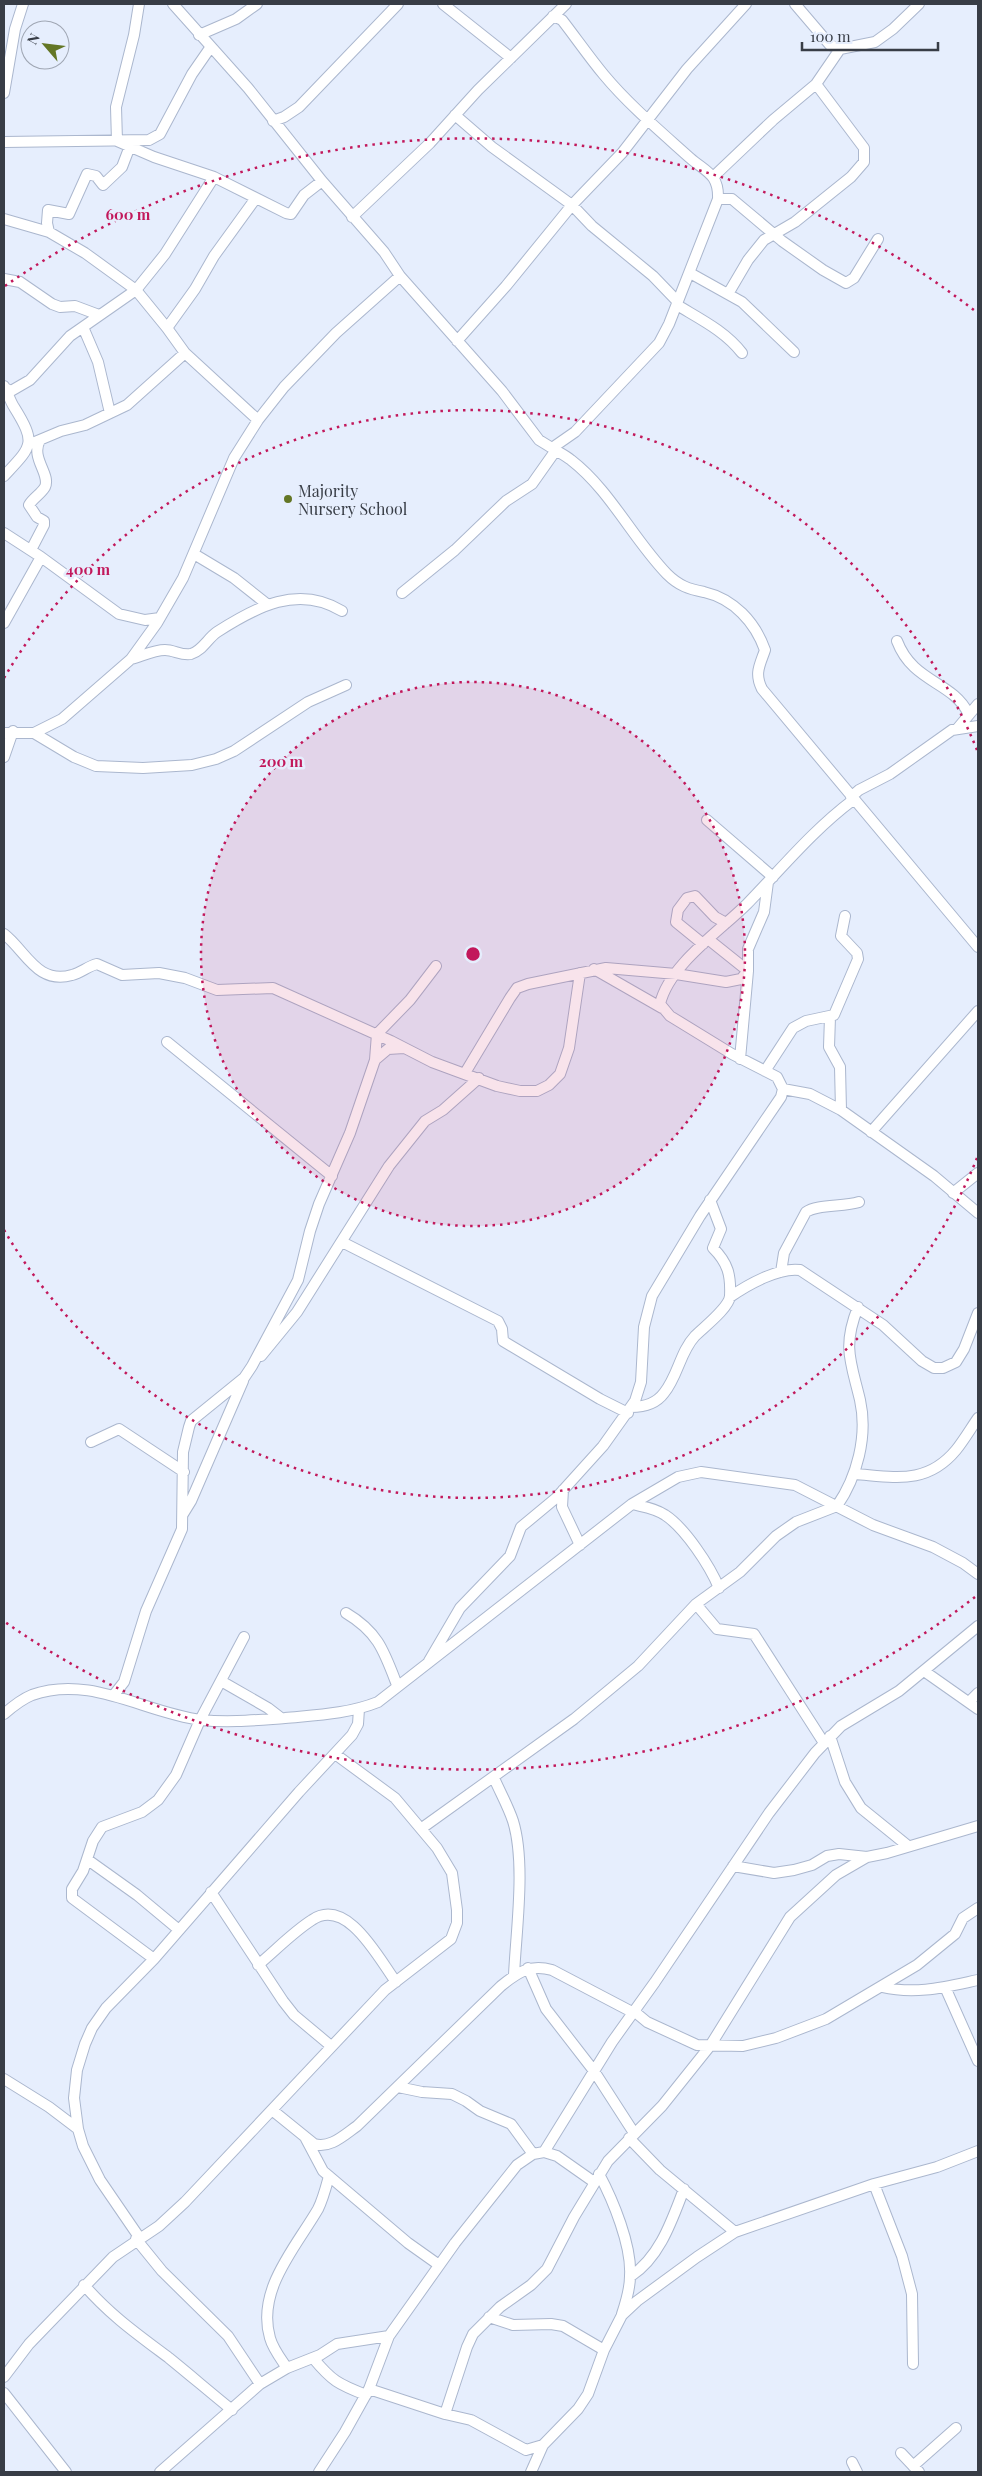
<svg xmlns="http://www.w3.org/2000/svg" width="982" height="2476" font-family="'Playfair Display',serif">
	<rect width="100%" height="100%" fill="#e6eefd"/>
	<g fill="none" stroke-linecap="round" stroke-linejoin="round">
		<g stroke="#abb7ce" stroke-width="12">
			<path id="minor" d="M139 4 134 35 116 107 117 141 154 157 214 177 286 213 291 214 304 195 322 181
				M173 4 248 88 322 181 384 252 400 276 502 391 539 440 552 448 575 432 659 343 669 324 718 199C719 174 706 172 690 158 660 131 629 105 604 75 589 57 576 38 562 20L553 16
				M443 4 511 58
				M795 4 830 45 840 49 875 42 893 29 919 4
				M199 35 236 19 257 4
				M4 93 15 29 23 4
				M455 115 492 147 572 205 592 226 653 276 678 302
				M273 121 284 117 299 107 398 4
				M4 142 149 140 160 134 192 74 210 48
				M713 177 773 120 816 84 840 49
				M718 199H732L782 241 823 270 846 283 854 278 878 239
				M352 217 430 143 478 90 566 4
				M4 219 49 232 85 253 136 290 167 328 185 353 258 420
				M49 232 47 223 48 210 69 214 87 174 96 176 103 185 122 167 130 146
				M690 273 742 302 794 352
				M4 279 20 282 52 304 60 307 75 306 99 315
				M728 294 748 260 764 240 795 222 851 177 864 162V148L816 84
				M677 305C700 319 725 331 742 353
				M83 327 98 362 110 413
				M167 328 195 289 214 256 256 198
				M457 341 506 286 572 205 622 153 687 69 746 4
				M4 386C8 393 10 401 14 407 37 444 32 446 4 476
				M5 388 11 391 30 380 70 336 136 290 165 254 214 177
				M30 444 61 431 85 425 127 405 185 353
				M552 448C558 452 565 455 571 460 610 490 633 539 667 574 679 586 689 589 704 592 734 599 755 622 765 650 760 665 754 673 762 689L978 947
				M4 533 41 557 119 614 145 620 160 618
				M31 550 44 525V521L37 517 29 505C33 498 41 494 45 487 51 474 30 458 40 440
				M194 554 234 578 268 605
				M402 593 455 550 506 501 532 484 556 450
				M4 623 41 557
				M897 641C913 683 952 681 968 713
				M131 659C142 656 154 650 165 650 174 650 182 656 191 654 202 651 208 638 217 632 256 607 298 584 342 611
				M957 729 978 704
				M4 733H34L62 719 131 659 157 623 183 578 234 458 258 420 284 387 336 333 400 276
				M34 733 74 757 96 766 143 768 192 765 216 759 234 751 308 702 346 685
				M4 757 13 731
				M851 797 859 790 890 774 952 730 978 726
				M707 820 773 877
				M4 934C26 951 37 985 72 975 81 973 88 966 97 964L122 975 159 973 185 978 217 990 273 988 391 1041 432 1062 497 1086 520 1091H537L549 1085 560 1074 569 1048 580 973
				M708 939 748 971 740 1059
				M703 944 676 922 678 910 687 898 695 896 715 917 726 923
				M594 969 662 1008
				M830 1017 829 1047 840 1067 841 1110
				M167 1042 332 1176
				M375 1060 377 1034 410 1000 436 966
				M765 1071 793 1028 806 1021 834 1015 858 959 857 953 841 936 845 916
				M465 1073 510 998 517 988 528 984 606 968 676 974 726 982 741 979 748 971V949L764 912 768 882
				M783 1089 810 1094 841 1110 934 1176 978 1213
				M871 1132 978 1011
				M953 1193 978 1173
				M342 1242 498 1321 502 1329 503 1341 600 1399 628 1413
				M781 1272 784 1253 806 1212C817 1204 844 1207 859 1202
				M730 1297C747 1285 779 1267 800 1270L883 1325 922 1361 934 1368H943L956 1362 964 1349 978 1313
				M261 1356 297 1312 389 1166 425 1121 443 1110 479 1078
				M631 1407C644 1407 656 1404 664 1393 678 1376 680 1352 695 1336 704 1327 729 1308 730 1296 731 1275 728 1263 713 1248L721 1229 710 1200
				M91 1442 119 1429 184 1472
				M855 1474C895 1477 927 1485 956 1450 964 1440 971 1428 978 1418
				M563 1490 562 1507 580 1545
				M632 1504C644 1507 655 1508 665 1515 685 1528 710 1566 719 1588
				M183 1514 191 1501 243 1381
				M696 1604 717 1629 754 1634 824 1743
				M346 1613C378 1632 384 1651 397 1685
				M429 1661 460 1608 510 1556 521 1527 556 1498 603 1446 635 1401 641 1382 644 1327 652 1296 700 1216 781 1097 783 1089 777 1077 732 1054 670 1016 660 1004C669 965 720 931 747 904 782 868 813 830 853 800
				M924 1671 978 1709
				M221 1681 268 1708 281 1718
				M113 1696 124 1682 146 1611 182 1529 183 1452 189 1427 191 1421 244 1378 252 1366 298 1280 310 1231 319 1204 350 1133 375 1060 388 1049 404 1048
				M969 1702 978 1693
				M4 1714C12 1707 22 1699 32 1695 90 1674 145 1713 201 1720 230 1723 257 1720 285 1718 316 1715 348 1714 378 1702L632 1504 678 1477 701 1472 795 1485 873 1525 933 1547 963 1563 978 1574
				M830 1736 845 1782 861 1808 908 1846
				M494 1778C500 1792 508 1806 513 1821 526 1863 516 1931 514 1975
				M422 1828 574 1719 638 1666 696 1604 740 1572 776 1536 796 1522 837 1506C857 1477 868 1436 860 1400 851 1362 842 1347 858 1307
				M88 1860 137 1895 179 1930
				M733 1866 774 1873 794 1870 812 1865 827 1856 839 1854 867 1857 887 1853 978 1826
				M211 1892 283 2001 294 2015 331 2046
				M154 1959 72 1898V1889L83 1871 93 1841 102 1827 142 1812 158 1800 176 1775 200 1720 244 1637
				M258 1965C276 1950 293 1932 312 1920 347 1896 379 1959 396 1982
				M528 1968 546 2009 594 2071 634 2133
				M882 1987C916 1995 945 1987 978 1980
				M945 1987 978 2061
				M635 2012 647 2022 697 2045 743 2046 776 2038 826 2019 917 1965 955 1934 963 1918 978 1908
				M4 2079 49 2107 78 2129
				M398 2087 422 2092 452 2094 466 2101 480 2111 511 2124 533 2154
				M272 2110 314 2144C330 2149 344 2135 357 2126L501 1986C518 1972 530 1964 552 1970L634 2013
				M629 2138 660 2170 735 2232
				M306 2139 323 2171 408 2243 439 2265
				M544 2152 612 2042 655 1982 769 1813 815 1753 841 1726 899 1691 978 1626
				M599 2174C613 2200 632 2246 630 2276 630 2289 626 2302 622 2314
				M874 2184 902 2256 912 2294 913 2364
				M139 2237 100 2180 83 2146 78 2129 74 2098 77 2070 85 2044 92 2028 106 2008 154 1959 299 1792 352 1735 358 1724 359 1709
				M136 2239 162 2271 228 2336 260 2384
				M631 2276C660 2257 672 2220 684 2189
				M84 2285C110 2315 137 2334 169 2358 190 2375 211 2393 232 2410
				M489 2317 513 2325 551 2324 563 2326 604 2350
				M313 2358C332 2381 338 2384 366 2395
				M287 2368C281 2359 273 2349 270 2338 256 2290 296 2247 318 2209 323 2199 326 2187 329 2176
				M4 2377 29 2344 113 2257 159 2226 185 2202 385 1990 451 1939 457 1923V1910L452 1873 437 1848 395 1798 335 1754
				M369 2389 445 2414 471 2420 526 2450 543 2445
				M4 2393 66 2472
				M445 2414 467 2347 473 2334 500 2307 531 2285 547 2269 574 2217 608 2161 662 2106 710 2046 790 1917 836 1875 867 1857
				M901 2453 919 2472
				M852 2462 857 2472
				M913 2466 956 2428
				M160 2472 260 2384 287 2368 320 2355 337 2344 389 2336
				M319 2472 345 2432 369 2389 389 2336 455 2243 517 2165 533 2154 544 2152 557 2156 594 2182
				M531 2472 543 2445 578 2409 588 2394 604 2350 622 2315 637 2301 697 2257 735 2232 874 2184 937 2167 978 2151"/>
		</g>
		<use href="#minor" stroke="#fff" stroke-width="10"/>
	</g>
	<circle cx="473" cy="954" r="272" fill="#c2185b" fill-opacity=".12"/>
	<g fill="none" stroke="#c2185b" stroke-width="2.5" stroke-dasharray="2.5 5">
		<circle cx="473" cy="954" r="272"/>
		<path d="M977 1158A544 544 0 0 1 4 1230M4 678A544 544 0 0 1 977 750"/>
		<path d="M975 1597A816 816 0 0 1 5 1622M5 286A816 816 0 0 1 975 311"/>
	</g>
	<circle fill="#637625" stroke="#e6eefd" stroke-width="2" cx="288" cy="499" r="5"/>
	<g text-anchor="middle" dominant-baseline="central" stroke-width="5" stroke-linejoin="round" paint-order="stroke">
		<g font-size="16" fill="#383d46" stroke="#e6eefd" text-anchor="start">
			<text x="298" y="490">Majority<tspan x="298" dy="18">Nursery School</tspan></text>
		</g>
	</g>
	<circle cx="473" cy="954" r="8" fill="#c2185b" stroke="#e6eefd" stroke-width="2.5"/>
	<g font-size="15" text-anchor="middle" font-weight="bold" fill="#c2185b" stroke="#e6eefd" stroke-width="5" stroke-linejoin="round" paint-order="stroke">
		<text x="128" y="220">600 m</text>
		<text x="88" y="575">400 m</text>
		<text x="281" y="767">200 m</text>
	</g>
	<rect width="982" height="2476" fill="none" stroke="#383d46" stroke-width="10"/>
	<g transform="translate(45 45) rotate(298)"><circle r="24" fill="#e6eefd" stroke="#a0a7b4"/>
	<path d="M0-4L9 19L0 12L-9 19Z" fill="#637625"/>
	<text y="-8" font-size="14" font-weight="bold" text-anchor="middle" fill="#383d46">N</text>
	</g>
	<path d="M802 42v8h136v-8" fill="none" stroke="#383d46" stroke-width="2.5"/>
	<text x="810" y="42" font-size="15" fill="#383d46" stroke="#e6eefd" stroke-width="4" paint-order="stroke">100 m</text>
</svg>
